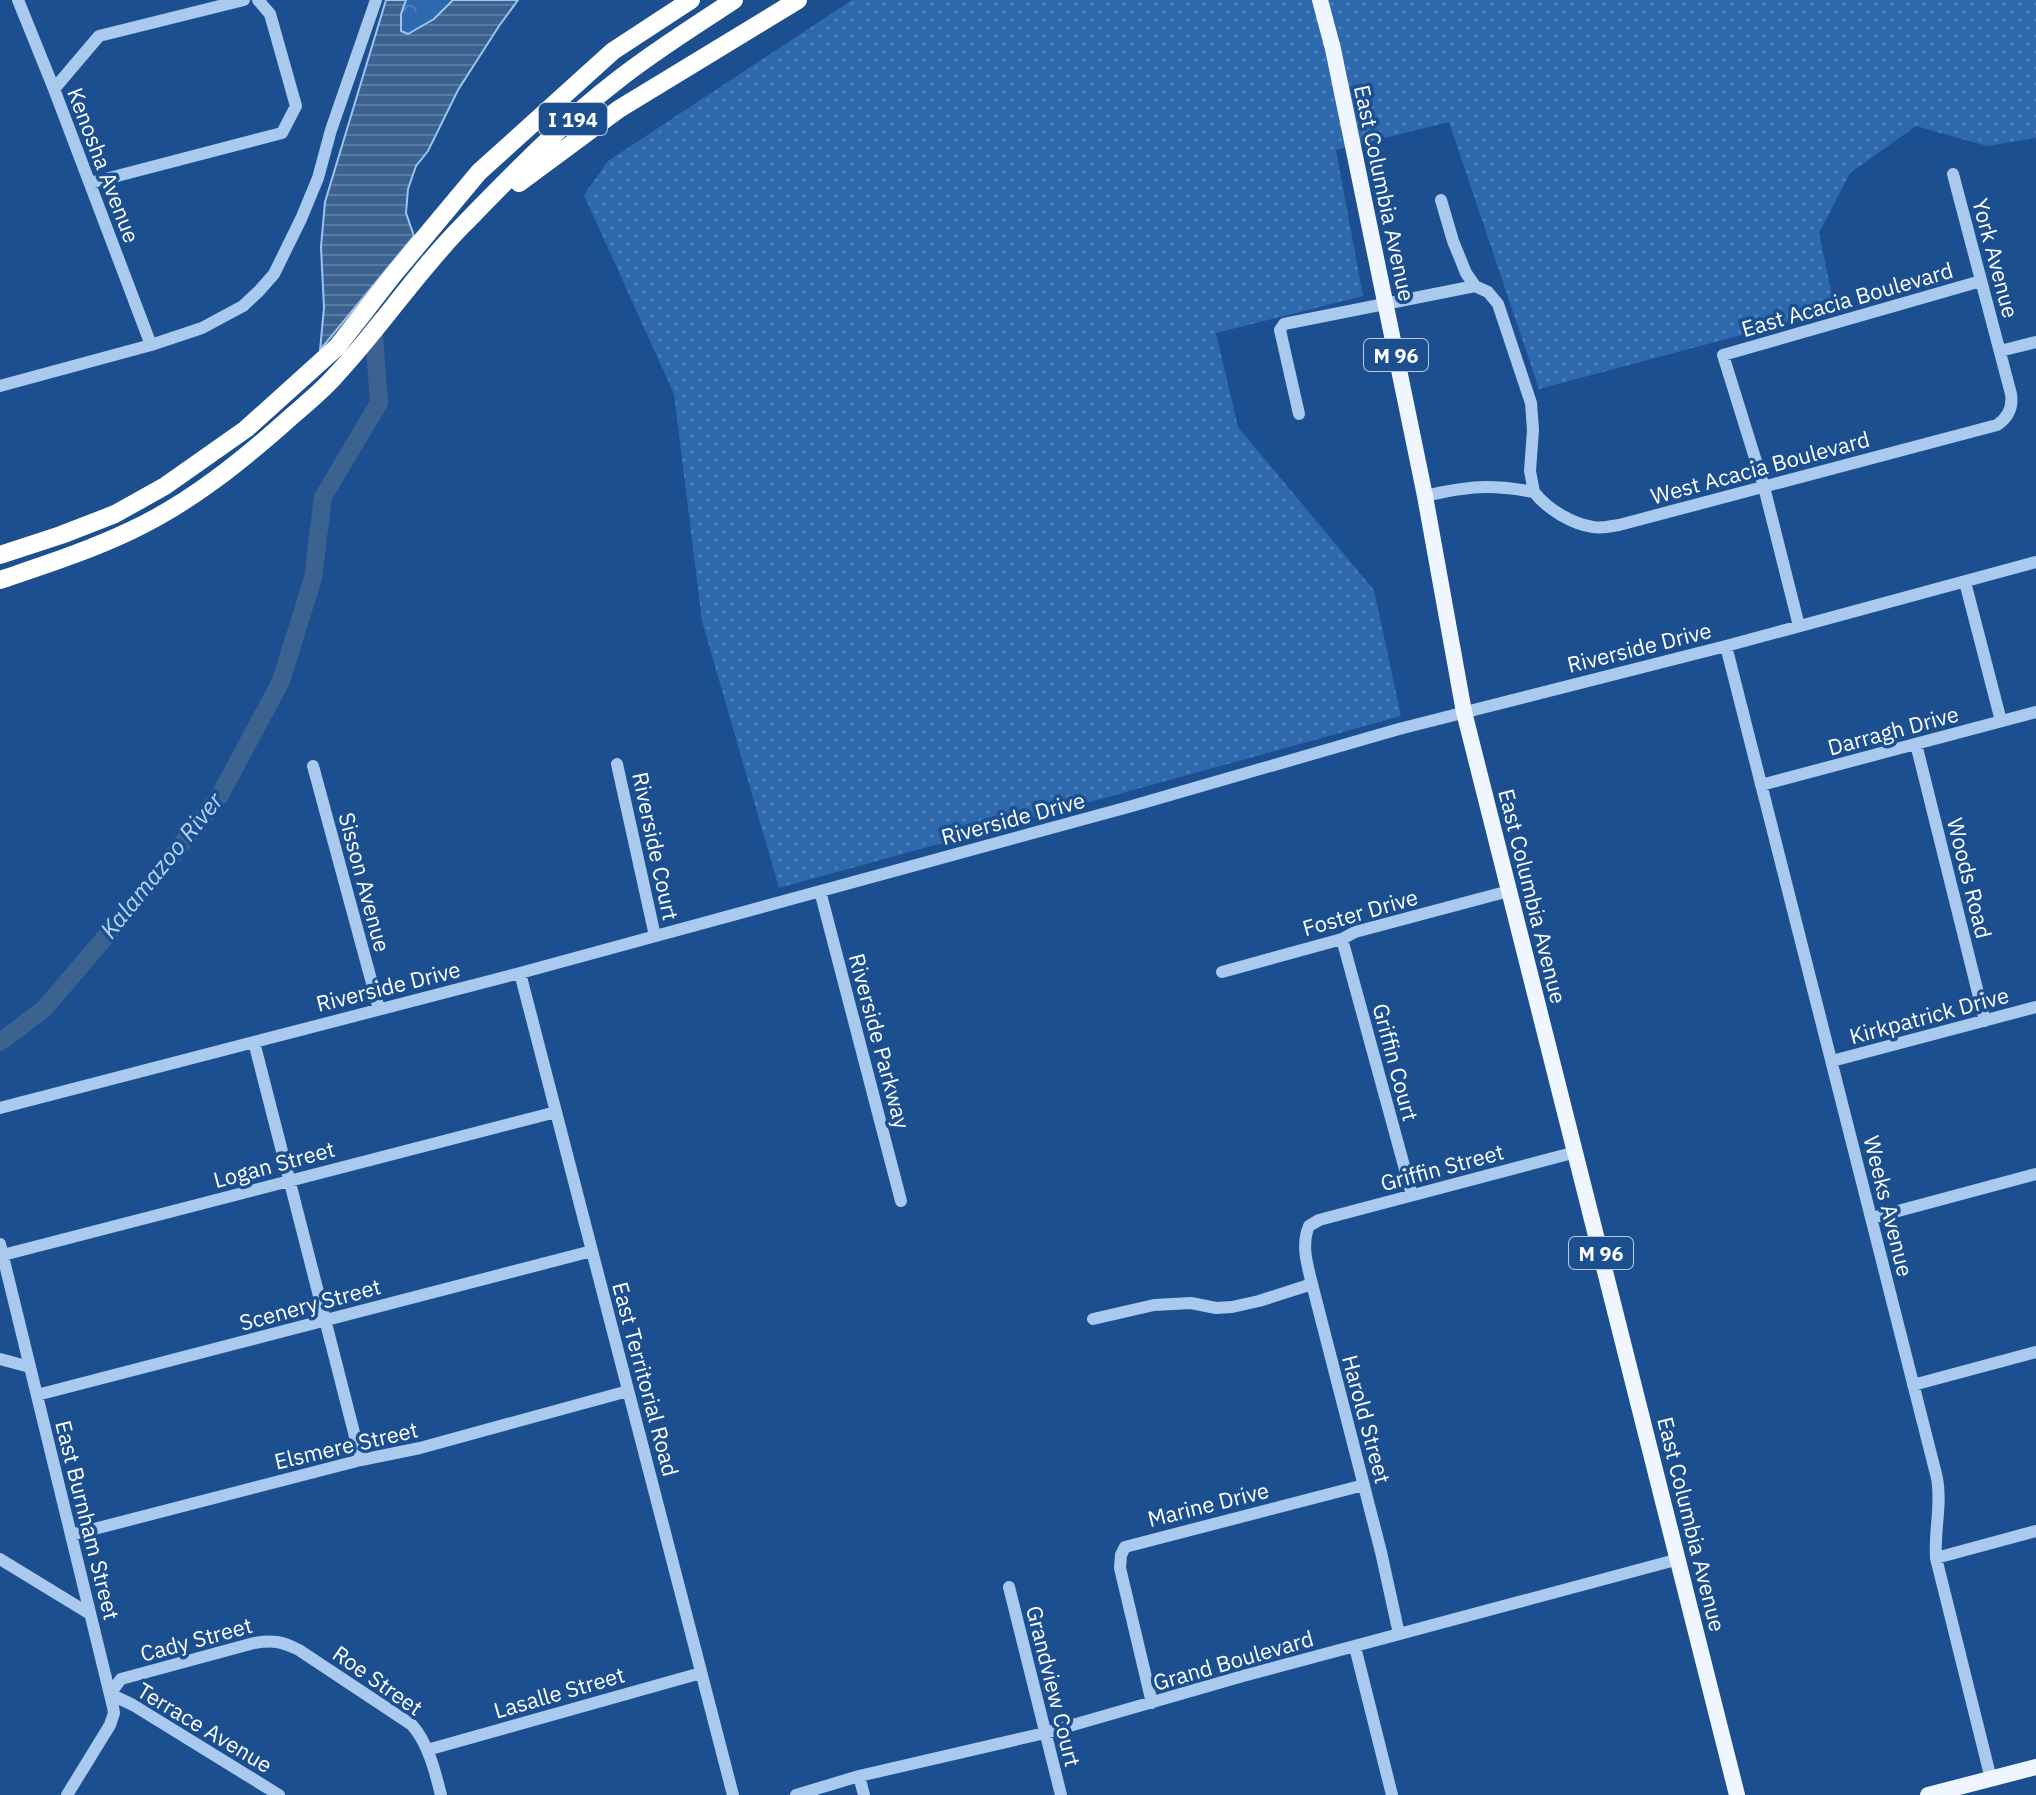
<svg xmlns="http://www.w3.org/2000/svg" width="2036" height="1795" font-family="'IBM Plex Sans',sans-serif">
	<defs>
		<pattern id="grass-dots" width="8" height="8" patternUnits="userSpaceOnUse" patternTransform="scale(2)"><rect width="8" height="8" fill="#2e69ad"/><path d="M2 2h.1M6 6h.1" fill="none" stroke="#4d80b9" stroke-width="1.8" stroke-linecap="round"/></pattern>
		<pattern id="forest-crowns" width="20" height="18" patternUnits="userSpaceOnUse" patternTransform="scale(2)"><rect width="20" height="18" fill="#2e69ad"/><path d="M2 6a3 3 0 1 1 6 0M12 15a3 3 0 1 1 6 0" fill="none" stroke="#4d80b9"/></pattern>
		<pattern id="water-rules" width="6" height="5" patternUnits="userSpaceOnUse" patternTransform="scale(2)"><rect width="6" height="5" fill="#3c6290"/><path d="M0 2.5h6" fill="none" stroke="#597aa1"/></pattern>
	</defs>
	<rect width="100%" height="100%" fill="#1b4f8f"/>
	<path fill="url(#grass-dots)" d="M852 0H2036V138L1987 146 1916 126 1850 173 1819 233 1835 310 1539 389 1449 122 1336 150 1363 296 1216 333 1238 427 1374 590 1401 716 779 888 702 621 674 394 584 195 608 161Z"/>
	<path fill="url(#forest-crowns)" d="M406 0H453L434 19 408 34 401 31V14Z"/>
	<path fill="url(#water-rules)" stroke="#9cc4f0" stroke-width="2" d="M386 0H406L401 14V31L408 34 434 19 453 0H518L499 26 458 90 428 151 416 166 408 189 406 213 414 236 320 350 324 308 321 247 325 202Z"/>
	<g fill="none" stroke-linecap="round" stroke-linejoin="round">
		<path stroke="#3c6290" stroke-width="18" d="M0 1042 44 1009 147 888 220 795 281 681 313 578 323 497 379 403 373 321"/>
		<path stroke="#a9c9ee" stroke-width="12" d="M18 0 54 89 151 345
			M54 89 99 36 244 0
			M90 183 282 133 296 106 270 14 258 0
			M1441 200 1453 241 1466 273 1475 286 1488 292 1498 304 1531 403 1533 430 1530 471 1534 492
			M2000 351 2036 342
			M0 386 151 345 202 328 243 306 259 291 274 274 301 219 318 178 331 130 376 0
			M1299 414 1280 330 1284 324 1475 286
			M1425 496C1468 486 1490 484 1534 492 1547 509 1572 524 1593 527 1601 529 1610 526 1619 525L1997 425C2009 417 2013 407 2011 394L1953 174
			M1965 582 2001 721
			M1799 626 1764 487 1723 355 1981 281
			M1726 646 1937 1478C1942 1505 1934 1531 1936 1558L1991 1779
			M1916 744 1985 1021
			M617 764 655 936
			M313 766 379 1009
			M1761 785 2036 712
			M820 891 901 1201
			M1342 939 1412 1195
			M1222 972 1342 939 1355 932 1509 891
			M520 973 733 1795
			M254 1042 361 1460
			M1832 1061 2036 1007
			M0 1108 520 973 1132 806 1399 729 1726 646 2036 562
			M1872 1218 2036 1174
			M0 1244 113 1707 114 1713 110 1725 67 1795
			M3 1255 556 1112
			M1093 1319 1154 1305 1191 1303 1216 1308 1232 1307 1259 1301 1312 1284
			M0 1359 30 1367
			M1913 1385 2036 1352
			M37 1395 592 1251
			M71 1535 361 1460 420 1448 628 1391
			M1936 1558 2036 1531
			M0 1559 90 1614
			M1009 1587 1061 1795
			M1399 1634 1381 1552 1312 1284C1307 1264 1301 1245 1309 1226L1319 1220 1576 1152
			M1355 1647 1392 1795
			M1152 1703 1120 1568 1121 1555 1125 1547 1364 1485
			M427 1750 701 1673
			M859 1776 864 1795
			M279 1795 133 1705 110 1694 121 1679 254 1643C273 1640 281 1641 299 1650L412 1725C428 1743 435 1771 441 1795
			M796 1795 859 1776 1045 1733 1243 1676 1679 1559"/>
		<path stroke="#f0f6ff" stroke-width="16" d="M1320 0 1333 49 1425 496 1464 712 1737 1795
			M1928 1795 2036 1767"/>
		<path stroke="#fff" stroke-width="18" d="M519 183 619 109 798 0
			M0 555 61 535 115 514 165 486 246 429 337 347 393 275 479 172 613 51 691 0
			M0 580C44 565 88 551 130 531 190 503 243 460 292 416 307 403 323 390 336 375 381 327 418 270 465 223 514 173 564 121 619 79 656 50 695 26 734 0"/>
	</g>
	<g text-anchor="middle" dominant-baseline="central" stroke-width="7" stroke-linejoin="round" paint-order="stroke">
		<g fill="#1b4f8f" stroke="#bbcadd" stroke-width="2">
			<rect x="539" y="103" width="68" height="32" rx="6"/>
			<rect x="1364" y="339" width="64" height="32" rx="6"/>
			<rect x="1569" y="1237" width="64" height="32" rx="6"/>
		</g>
		<g font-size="20" font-weight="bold" fill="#fff">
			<text x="573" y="119">I 194</text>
			<text x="1396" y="355">M 96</text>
			<text x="1601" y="1253">M 96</text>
		</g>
		<g font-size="22" fill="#fff" stroke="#1b4f8f">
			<text transform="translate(104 165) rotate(69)">Kenosha Avenue</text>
			<text transform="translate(1385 193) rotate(78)">East Columbia Avenue</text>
			<text transform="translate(1996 258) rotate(75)">York Avenue</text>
			<text transform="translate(1847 299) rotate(-16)">East Acacia Boulevard</text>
			<text transform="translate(1760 467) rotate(-15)">West Acacia Boulevard</text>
			<text transform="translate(1639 647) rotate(-14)">Riverside Drive</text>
			<text transform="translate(1893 730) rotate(-15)">Darragh Drive</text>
			<text transform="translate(1013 818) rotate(-15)">Riverside Drive</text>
			<text transform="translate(656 846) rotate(78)">Riverside Court</text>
			<text transform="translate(1970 878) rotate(76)">Woods Road</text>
			<text transform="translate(365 882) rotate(75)">Sisson Avenue</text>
			<text transform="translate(1533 896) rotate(76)">East Columbia Avenue</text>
			<text transform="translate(1360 912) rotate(-16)">Foster Drive</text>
			<text transform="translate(388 986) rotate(-14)">Riverside Drive</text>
			<text transform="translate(1929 1015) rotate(-15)">Kirkpatrick Drive</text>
			<text transform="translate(880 1041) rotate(75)">Riverside Parkway</text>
			<text transform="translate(1396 1062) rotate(75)">Griffin Court</text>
			<text transform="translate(274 1164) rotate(-15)">Logan Street</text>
			<text transform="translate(1442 1167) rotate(-15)">Griffin Street</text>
			<text transform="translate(1889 1206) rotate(76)">Weeks Avenue</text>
			<text transform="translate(310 1304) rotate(-15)">Scenery Street</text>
			<text transform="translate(646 1379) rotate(75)">East Territorial Road</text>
			<text transform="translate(1367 1419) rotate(75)">Harold Street</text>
			<text transform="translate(346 1445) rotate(-13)">Elsmere Street</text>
			<text transform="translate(1208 1504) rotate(-14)">Marine Drive</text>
			<text transform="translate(88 1520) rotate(76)">East Burnham Street</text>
			<text transform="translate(1692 1524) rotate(76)">East Columbia Avenue</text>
			<text transform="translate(196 1639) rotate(-15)">Cady Street</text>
			<text transform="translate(1233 1660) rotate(-16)">Grand Boulevard</text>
			<text transform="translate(378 1680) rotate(35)">Roe Street</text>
			<text transform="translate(1054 1686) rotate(76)">Grandview Court</text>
			<text transform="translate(559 1692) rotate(-16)">Lasalle Street</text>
			<text transform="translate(205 1727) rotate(31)">Terrace Avenue</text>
		</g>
		<g font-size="24" font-style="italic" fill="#b5d3f5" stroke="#1b4f8f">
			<text transform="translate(161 865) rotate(-51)">Kalamazoo River</text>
		</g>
	</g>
</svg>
